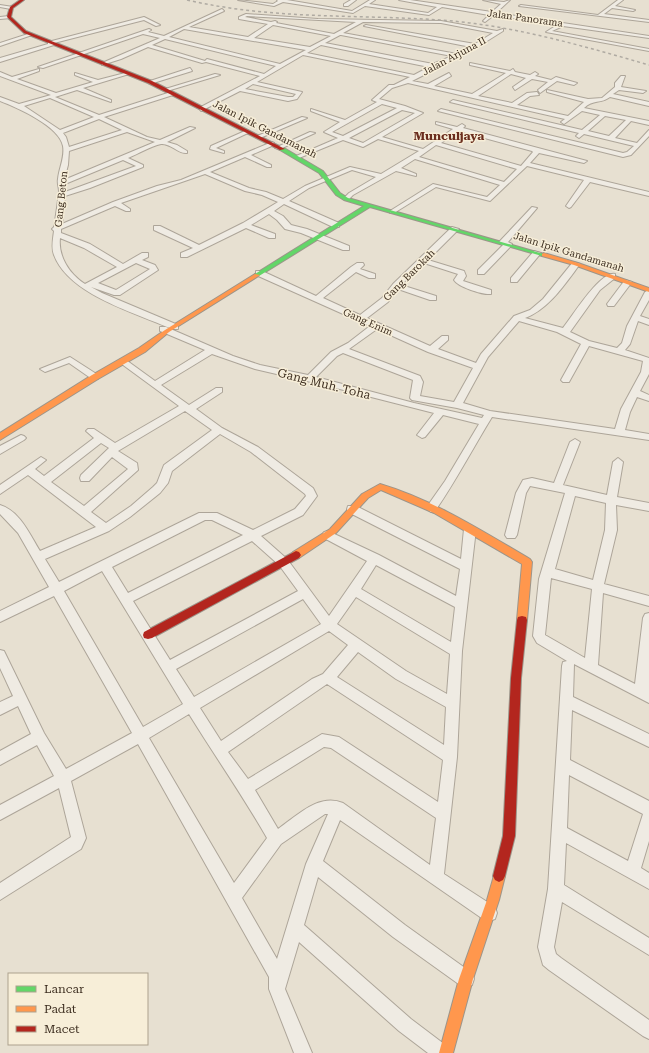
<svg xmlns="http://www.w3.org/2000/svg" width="649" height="1053" font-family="'Roboto Serif',serif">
	<rect width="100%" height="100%" fill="#e7e0d1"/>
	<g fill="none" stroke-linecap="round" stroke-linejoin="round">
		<g stroke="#ada599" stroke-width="2">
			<path id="street" d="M238 0 273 4 278 1 277 0H287L352 11 370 0H375L369 4 428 13 437 7 399 0H410L492 12 501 4 483 0 504 2 510 0 496 13 649 36V38L563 26 552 31 649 49V51L546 32 557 25 494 15 485 22 483 21 489 15 442 7 429 15 365 6 353 13 283 2 274 6Z
				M351 0H356L348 6H344V4Z
				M618 0H623L615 6 635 10 633 11 612 8 604 14 649 20V22L519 6 521 5 598 15Z
				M0 5 13 7V8L11 9 0 7Z
				M222 9 224 11 189 27 248 37 268 24 239 19V17L246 14 318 19 441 21 497 31 503 29V31L471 51 412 81 428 84 449 73 451 76 434 86 472 94 506 73 470 65V63L510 71 513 69 515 72 530 75 535 72 538 74 535 76 551 80 556 77 577 83 574 85 557 81 540 93 538 90 548 82 532 79 515 90 513 87 526 78 511 74 478 96 512 103 527 93 537 92 539 95 530 96 517 105 568 116 584 102 547 92V90L588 99 602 98 615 87V83L621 76H625L621 87 646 91 643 93 619 90 613 94 649 102V106L610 97C601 104 593 99 584 108L649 121V125L631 121 615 138 637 143 649 130V136L631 155 623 157 438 111 441 109 623 153 627 152 634 146 584 134 579 138 576 136 579 133 450 102 453 100 582 130 600 115 582 111 564 124 561 122 565 119 408 83 392 88 379 99 405 106 423 113 382 137 423 149 453 129 436 124V122L457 127 462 124 465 126 463 128 587 161 584 163 539 153 530 163 649 192V196L590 182 571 207 569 208 566 206 584 180 527 166 490 201 436 187 394 213H390V211L433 184 487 197 500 185 415 159 401 168 416 174V176L396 171 353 195 348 200 343 199 349 193 376 177 352 170 309 188 289 201 339 223V227H333L284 204 274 211 283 216 291 225 307 229 349 246V250H343L301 233 285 229 277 220 269 214 251 225 275 234V238H269L246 228 187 257H181V253L193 248 154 230V226H160L199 245 243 223 278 202 262 195 245 191 205 174 121 203 130 209V211H126L115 206 61 229V233L90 244 123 264 142 253H148V257L142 260 155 265 158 270 120 295H114L91 287 102 293 178 325V329H172C136 313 69 295 54 255 51 248 53 239 54 231L52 229 54 227C56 215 58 202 59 191 59 187 57 183 58 179 59 168 65 157 63 146 59 126 18 108 0 101V97L19 104 51 95 0 76V72L12 77 39 69V71L17 79 56 93 93 82 75 75V73L98 80 129 72V74L83 88 111 100V102L77 90 55 97 99 115 171 92 173 95 104 117 147 137 160 140 190 127 195 128 167 142 177 145 187 151V153C178 154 171 143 161 144 151 146 138 154 128 158L143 165V167L90 188 65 196 62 224 113 202 157 186 181 180 272 142 274 143V145L251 155 271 165V167H267L245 157 210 172 249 188 266 192 283 199 305 186 350 167 381 174 419 151 378 139 363 147 343 140 299 158 294 157 338 138 324 132 340 122 311 111V109L345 120 377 102 372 100 389 85H394L410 77 303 55 257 82 302 92 297 99 288 101 240 91 201 111 199 108 260 76 206 62 202 63 148 47 121 59 102 65V63L160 38 143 34 43 68 38 67 149 29 151 30 148 32 164 36ZM247 16 356 22 334 34 276 23 277 22 275 21 271 22 245 17ZM363 22 441 23 493 33 475 44 366 25 364 26 471 47 457 54 343 33ZM273 25 331 36 310 47 254 38ZM184 29 306 50 280 64 169 37ZM340 35H341L452 56 433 64 325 43ZM165 39 276 66 264 74 207 59 205 61 152 45ZM321 45 429 67 414 75 307 53ZM253 84 296 94 293 97H288L245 89ZM50 98 94 117 60 130 24 106ZM382 104 397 108 343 136 332 132ZM402 110 415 113 363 143 349 138ZM605 116 626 120 609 136 588 131ZM99 119 122 130 69 147 66 137 63 133ZM459 131 532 151 533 152 521 166 441 143ZM127 132 155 142 64 180 68 165 69 151ZM436 145 517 169 504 182 419 157ZM123 160 136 166 65 192V184ZM60 238 84 248 117 267 85 284C69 274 58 256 60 238ZM136 263 150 269 116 290 98 283Z
				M9 16 11 18 0 19V17Z
				M144 17 160 25 156 26 144 20 54 43V45L0 62V58L48 44V42Z
				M28 34 32 35 0 46V43Z
				M190 68 192 71 150 84 147 82Z
				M215 74 220 75 167 91 162 90Z
				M302 117 307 118 260 138 255 137Z
				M245 131 250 132 216 148 224 151V153L210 149 211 146Z
				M310 132 315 133 280 149 275 148Z
				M532 207 537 208 508 242 512 244 511 246 484 274H478V270L503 245 499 243 500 241Z
				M452 227 459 229 428 260 464 271 466 276 463 281 491 290V294C483 295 458 287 454 280L458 274 424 263 401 285 436 296V300H430L398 289 388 302 367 318 430 346 442 336H448V340L438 349 476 363 481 354 514 316 530 310 543 299 573 262 580 264C565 284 549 309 525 318L563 328C572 317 600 271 615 274V278L600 290 570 332 589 341 617 348 622 343 627 326 645 292 649 290V300L640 316 649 319V325L638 321 630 344 625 350 649 358V374L640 391 649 395V401L637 397 630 412 625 430 649 434V440L492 417C474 446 456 481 435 511L431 512 426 508 445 481 479 424 443 415 425 437 422 438 417 435 434 413 324 385 255 369 212 354 161 385 189 405 216 388H222V392L196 409 222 428 258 447 313 488 317 496 303 515 261 536 287 559 329 616 367 561 324 538 322 535 324 532 328 531 379 555 456 596 460 569 348 512 347 509 348 506H356L461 559 464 529 470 525 476 529 462 651 457 757 444 874 495 907 497 913 495 919 489 921 483 919 340 820 323 861 405 925 472 973 474 979 472 985 466 987 460 985 393 937 318 877 304 925 411 1019 448 1047 451 1053H428L399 1031 299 942 285 989 312 1053H294L269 989V977L138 744 71 781 86 838 81 849 0 900V883L71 837 59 788 0 820V805L54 776 37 745 0 765V751L31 734 18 706 0 715V702L13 696 0 668V650L4 651 44 733 66 769 132 733 54 596 0 622V611L49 587 18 533 0 514V505C20 511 30 535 40 551L96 527 28 475 0 494V485L41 457 46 460 35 469 44 476 94 438 86 431 88 429H94L115 443 179 406 119 362 123 359 126 360 155 381 205 350 160 331V327H166L233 356 260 365 308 375 331 352 348 343 370 326 256 275V271H262L316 296 351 267 357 263H363L364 265 360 269 375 274V278H369L356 272 323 298 360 315 382 298 393 284ZM519 321 557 332 581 344 561 380 563 382H569L589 346 643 361 641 372 621 409 615 429 490 411 463 403 488 357ZM377 329 428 352 473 368 454 402 420 396 423 382 420 376 349 349ZM343 353 413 380 410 398 412 400 457 408 484 415 482 418 414 403 316 377 337 356ZM185 411 212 430 164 465 157 483 153 487 131 506 106 523 91 512 138 470 137 463 118 451ZM220 434 251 452 305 494 306 496 295 509 253 530 217 513H199L59 582 45 559 109 531 130 517 160 493 168 483 172 471ZM101 443 109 448 81 475 80 478 81 481H89L112 457 128 469 84 506 51 482ZM205 520H212L243 535 128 593 112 567ZM252 541 279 565 298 591 170 660 133 601ZM376 565 455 607 451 642 361 589ZM102 571 183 704 143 727 64 591ZM356 597 450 654 447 694 406 671 337 624ZM303 599 321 624 194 697 176 669ZM329 631 348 645 323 674 312 679 221 741 200 708ZM358 652 396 679 446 707 444 745 337 677ZM327 684 443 760 438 802 339 737 322 734 248 779 228 752ZM189 714C215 756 243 796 267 838L234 883 149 738ZM324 747 331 748 436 818 430 865 343 803C319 793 298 815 278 829L255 790ZM325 814H328L306 864 277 959 242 898 281 844Z
				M534 251 541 253 517 282H511V278Z
				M625 280 632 282 614 306H608L607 304Z
				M70 357 98 375V379H92L69 363 45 372 40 369Z
				M21 435 24 436 26 438 24 440 0 454V446Z
				M575 439 580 442 563 485 607 495 613 462 618 458 623 462 617 497 649 503V511L616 505 617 530 604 584 649 596V606L603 593 598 665 635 684 643 618 645 614 649 613V703L574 664 573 697 649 734V747L572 710 570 760 649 801V841L641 868 649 873V889L566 843 564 885 649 938V955L562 902 554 947 556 954 561 958 649 1020V1039L643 1036 549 970 543 965 538 947 548 889 562 666 563 662 567 661 537 643 533 636 539 579 565 493 530 486 526 493 517 535 515 538H507L505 535 516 493 523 480 532 478 554 483 570 442ZM575 496 606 503 605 530 593 580 555 569ZM551 578 592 589 585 658 545 635ZM569 775 643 814 628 861 567 828Z"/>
		</g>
		<g stroke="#9c958a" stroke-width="2">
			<path id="fast" d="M280 148H284L323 171 340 193 348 198 547 255 542 256 370 207 259 276H255V274L364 206 344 200 336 195 319 173 280 150Z"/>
		</g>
		<g stroke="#9c958a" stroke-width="2">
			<path id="slow" d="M544 253 578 263 649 288V292L574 265 542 256V254Z
				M255 274 260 275 169 332 145 352 98 379 0 440V433L92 375 139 348 165 330Z
				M380 484C434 500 482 531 530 559L532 562 527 620 526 623 522 624 518 623 517 620 522 564 434 513 381 490 368 498 336 533 299 558H293L291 555 293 552 330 529 362 494Z
				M499 870 503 872 505 876 499 900 473 979 453 1053H439L459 979 487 900 495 872Z"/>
		</g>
		<g stroke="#9c958a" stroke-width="2">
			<path id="jam" d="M20 0H24L13 8 11 17 26 31 152 81 285 149 280 150 148 83 24 33 7 17 10 7Z
				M296 551 299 552 301 555 299 558 152 638 148 639 144 638 143 635 144 632Z
				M522 616 526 617 527 620 521 678 515 836 505 876 503 880 499 882 495 880 493 876 503 836 511 678 517 620 518 617Z"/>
		</g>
		<use href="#street" fill="#efebe3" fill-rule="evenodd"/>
		<use href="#fast" fill="#63d668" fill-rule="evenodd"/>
		<use href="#slow" fill="#ff974d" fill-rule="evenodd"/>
		<use href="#jam" fill="#b3261e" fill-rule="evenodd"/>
		<path stroke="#afaaa2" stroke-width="1.5" stroke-dasharray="3 3" stroke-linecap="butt" d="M187 0C274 20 352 14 440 20 511 25 580 45 649 65"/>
	</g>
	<g text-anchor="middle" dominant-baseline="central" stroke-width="3" stroke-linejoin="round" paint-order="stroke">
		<g font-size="10" fill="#3d2e20" stroke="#f7eed8">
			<text transform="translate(525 18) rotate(8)">Jalan Panorama</text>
			<text transform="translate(454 56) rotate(-28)">Jalan Arjuna II</text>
			<text transform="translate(265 129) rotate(27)">Jalan Ipik Gandamanah</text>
			<text transform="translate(61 199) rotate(-84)">Gang Beton</text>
			<text transform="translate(569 252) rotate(17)">Jalan Ipik Gandamanah</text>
			<text transform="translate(409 275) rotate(-45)">Gang Barokah</text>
			<text transform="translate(368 322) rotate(24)">Gang Enim</text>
		</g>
		<g font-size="12" font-weight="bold" fill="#6b2e1e" stroke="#f7eed8">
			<text x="449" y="136">Munculjaya</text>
		</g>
		<g font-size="12" fill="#3d2e20" stroke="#f7eed8">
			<text transform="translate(324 384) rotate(14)">Gang Muh. Toha</text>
		</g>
	</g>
	<rect x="8" y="973" width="140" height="72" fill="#f7eed8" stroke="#ada18e"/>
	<rect x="16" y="986" width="20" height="6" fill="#63d668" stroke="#ada18e"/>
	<text x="44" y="993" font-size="12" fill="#3d2e20">Lancar</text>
	<rect x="16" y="1006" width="20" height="6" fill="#ff974d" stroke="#ada18e"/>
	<text x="44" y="1013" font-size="12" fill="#3d2e20">Padat</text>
	<rect x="16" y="1026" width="20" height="6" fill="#b3261e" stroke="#ada18e"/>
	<text x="44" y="1033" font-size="12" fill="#3d2e20">Macet</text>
</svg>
